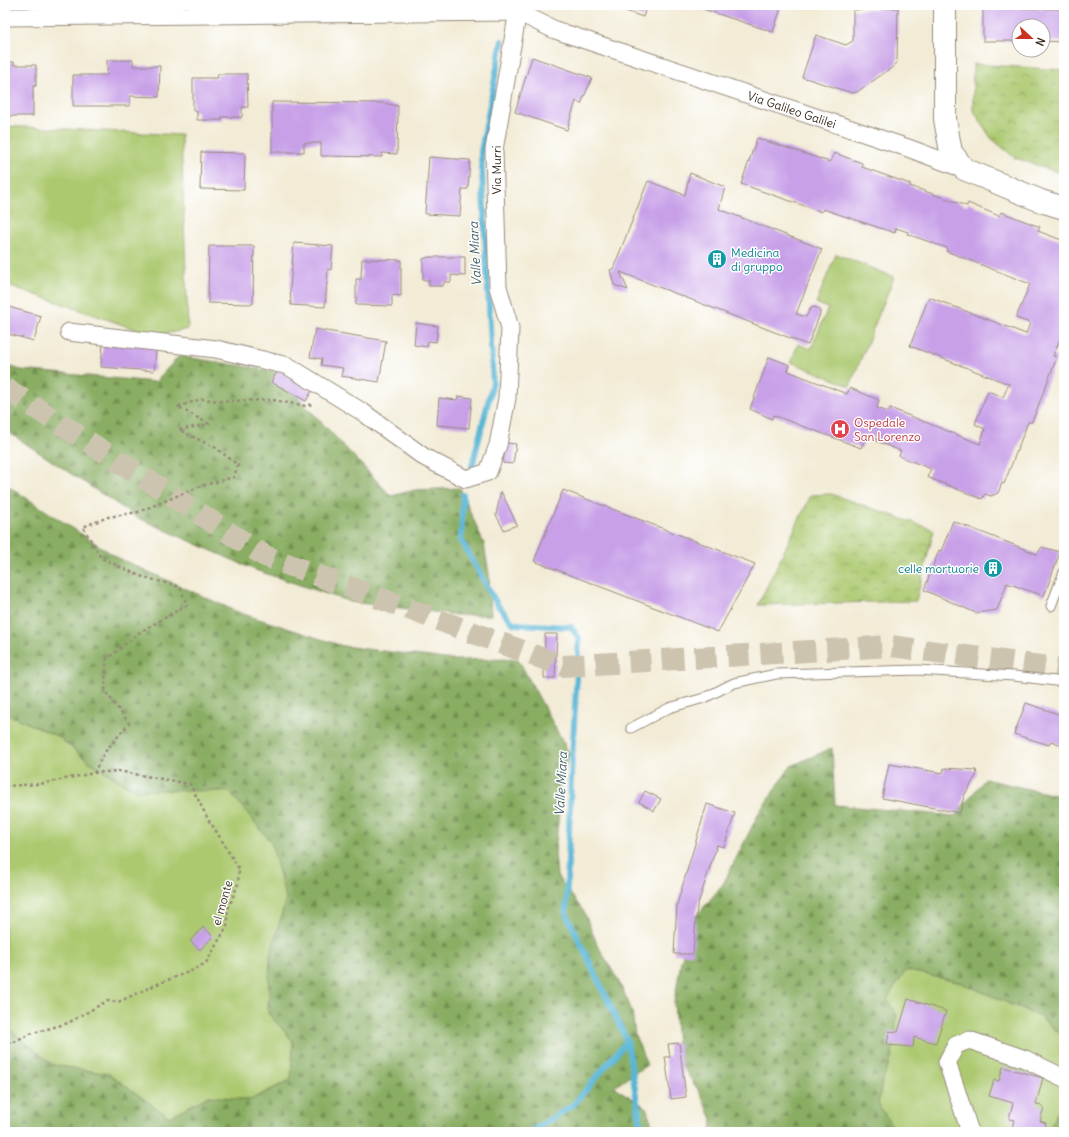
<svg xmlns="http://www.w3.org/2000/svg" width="1069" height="1137" font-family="Delius,sans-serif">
	<defs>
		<pattern id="forest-firs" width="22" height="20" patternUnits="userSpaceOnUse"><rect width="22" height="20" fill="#89ad62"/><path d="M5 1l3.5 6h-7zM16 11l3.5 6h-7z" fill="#718d50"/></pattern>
		<pattern id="park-crowns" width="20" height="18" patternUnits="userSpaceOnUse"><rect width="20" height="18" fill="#acc96f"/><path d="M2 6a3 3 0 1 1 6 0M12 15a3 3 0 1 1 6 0" fill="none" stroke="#8da35b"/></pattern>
	</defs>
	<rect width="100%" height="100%" fill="#fff"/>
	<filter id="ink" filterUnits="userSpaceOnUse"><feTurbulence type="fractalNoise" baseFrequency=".025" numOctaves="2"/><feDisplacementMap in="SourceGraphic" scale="8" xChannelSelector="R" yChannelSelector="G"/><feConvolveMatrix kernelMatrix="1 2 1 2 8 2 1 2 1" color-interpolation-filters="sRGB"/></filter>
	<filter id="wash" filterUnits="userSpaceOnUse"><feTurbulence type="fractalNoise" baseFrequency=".012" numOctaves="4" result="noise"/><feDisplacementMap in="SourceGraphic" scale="16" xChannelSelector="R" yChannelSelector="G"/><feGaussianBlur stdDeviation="0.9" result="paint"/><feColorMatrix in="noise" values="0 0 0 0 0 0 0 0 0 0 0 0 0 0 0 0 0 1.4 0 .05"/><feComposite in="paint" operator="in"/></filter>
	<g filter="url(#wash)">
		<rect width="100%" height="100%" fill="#f2ebd5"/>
		<path fill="#acc96f" stroke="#747a46" d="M5 126 181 135 188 329 155 336 5 284Z
			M836 254 894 277 850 386 791 362 798 344 811 349 828 308 816 303Z
			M5 713 59 737 89 762 134 790 229 791 271 842 286 899 270 957 268 1013 293 1041 292 1079 250 1100 209 1096 169 1117 109 1074 53 1065 7 1027 5 1023Z
			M906 970 962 983 1040 1017 1064 1037V1098L1048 1132H896L878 1104 882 1082 892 1056 887 999Z"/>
		<path fill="url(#forest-firs)" stroke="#626c40" d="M179 356 273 371 391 496 415 490 460 488 484 544 489 574 491 615H457L351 602 255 570 138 518 5 430V365L21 370 155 382Z
			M5 484 118 558 240 613 343 646 453 660 518 659 569 753 559 786V813L555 852 557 876 584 912 597 944 620 984 632 1011 635 1035 647 1065 614 1087 646 1107 651 1121 653 1132H5V1023L7 1027 53 1065 109 1074 169 1117 209 1096 250 1100 291 1080 293 1041 268 1013 270 957 286 899 271 842 229 791 135 790 89 762 59 737 5 713Z
			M832 748 835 805 955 816 985 779 1064 797V1037L1040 1017 962 983 906 970 887 999 897 1015 892 1056 882 1082 878 1104 896 1132H711L712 1119 699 1091 678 1060 674 1003 681 961 695 918 723 884 760 811 791 766Z
			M1064 1098V1132H1048Z"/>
		<path fill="url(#park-crowns)" stroke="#747a46" d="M973 64 1064 70V174L1015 158 991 138 973 110Z
			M831 494 934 530 916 601 758 605 811 495Z"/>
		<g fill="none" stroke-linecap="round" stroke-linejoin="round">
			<path stroke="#59b6d7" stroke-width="6" d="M472 466 493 383 481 152 502 41
				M463 495 461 540 498 606 514 624 571 627 579 638 571 776 566 913 627 1041 642 1132
				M530 1132 573 1105 627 1041"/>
		</g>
		<g id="blocks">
			<path fill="#c8a0e8" d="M608 5H647L643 17Z
				M701 5H782L773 32 700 8Z
				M898 8 897 61 893 67 857 92 852 93 802 77 816 35 846 45 853 41V10Z
				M983 8 1064 9V42L1043 41V26H1019V41H983Z
				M532 57 592 78 581 104 576 101 567 130 515 112Z
				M107 60H133V66H160L159 97 130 96V106H73V75H107Z
				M5 62H14V65H36V86H33V116H5Z
				M217 74H247L248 107H242V117H222V120H197V111H193V78H218Z
				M272 102 383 103 398 106 397 154 382 153V157L321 156V143H304V152H272Z
				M757 138 830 162 834 153 862 163V167L910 184V186L967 206 968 203 999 216 1001 212 1040 227 1038 231 1064 241V330L1053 356 1057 357 1032 422H1028L1004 484 1002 483 998 493 991 496 985 494 982 499 927 477 931 469 899 456 901 451 876 441 877 439 867 435 861 448 773 415 772 419 750 409 769 357 790 365 788 371 847 394 850 388 879 400 877 408 888 412 890 408 980 444 985 429 975 424 988 391 1003 397 1009 384 910 346 929 297 1026 334 1030 323 1016 318 1030 284 946 251 947 248 907 234 908 232 896 228 895 233 823 209 822 212 741 184Z
				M201 152 245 153 244 190 200 189Z
				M429 157 470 160 468 189H462L460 216 425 214Z
				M690 173 725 187 719 209 822 249 796 314 806 317 810 309 814 307 817 308 820 311V314L808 345 620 272 628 290 614 285 610 270 613 269 648 181 685 195Z
				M294 243 333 246 331 270 328 269 325 307 291 305 290 288Z
				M209 246H254L253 304 208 303Z
				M429 257H465V276L451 275V282H444L443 286H429V280H423V259Z
				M362 259 401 260V296L392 295V306L356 305V279H361Z
				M5 306 41 316 34 341 5 333Z
				M416 323 438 326 436 342 428 341 427 347 414 345Z
				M315 329 386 341 379 382 341 376 343 368 321 365 322 359 310 357Z
				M103 343H157L154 371 101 367Z
				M278 370 313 389 306 401 271 382Z
				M458 396 472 398 469 428 437 425 439 398 457 400Z
				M506 443 516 444 513 464 503 463Z
				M563 490 755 564 718 632 534 561Z
				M501 491 517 525 504 530 496 515Z
				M953 521 1037 554 1042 547 1060 552 1044 596 1007 583 997 610 976 613 924 590 939 550 941 551Z
				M545 634H557L555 678H544Z
				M1026 703 1064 716V746L1051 741 1049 745 1014 734Z
				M889 764 943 773 944 768 976 770 977 774 964 796 960 813 882 798Z
				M645 791 661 799 654 811 639 802Z
				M707 804 735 813 724 847 717 845 697 907 693 954H674L677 904Z
				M203 927 213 936 200 950 190 941Z
				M908 999 946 1011 936 1043 914 1037 913 1047 887 1045 889 1031 898 1032Z
				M679 1043 686 1097 671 1099 665 1057H670L668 1044Z
				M1003 1067 1043 1078 1036 1104 1044 1107 1040 1121 1046 1123 1044 1132H1011L1014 1120 1009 1119 1013 1103 989 1096 994 1080 999 1081Z"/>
		</g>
	</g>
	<g filter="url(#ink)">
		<use href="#blocks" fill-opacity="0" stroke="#968a7a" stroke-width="1"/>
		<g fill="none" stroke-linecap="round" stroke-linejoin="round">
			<path stroke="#cdc4b0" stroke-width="22" stroke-dasharray="22 11" stroke-linecap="butt" d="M5 388 265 556 563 666 891 646 1064 669"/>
			<g stroke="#968a7a" stroke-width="11">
				<path id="service" d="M1051 606 1064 572
					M631 728 669 708 704 698 734 683 776 674 918 670 1014 676 1064 682"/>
			</g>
			<g stroke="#968a7a" stroke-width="19">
				<g id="minor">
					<path id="s1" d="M5 17 518 12 555 30 908 148 964 169"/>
					<path d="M69 332 216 349 288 366 364 413 424 457 466 479 488 472 498 445 507 398 510 328 498 287 494 150 519 5"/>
					<path d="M970 1132 947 1062 956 1045 969 1040 1025 1059 1064 1078"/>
				</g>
			</g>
			<g stroke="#968a7a" stroke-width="24">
				<path id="tertiary" d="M945 5V119L951 152 964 169 1041 201 1064 208"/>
			</g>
			<path stroke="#968a7a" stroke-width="2.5" stroke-dasharray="3 3" stroke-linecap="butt" d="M94 773 104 753 129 723 105 691 106 660 140 632 187 605 180 587 140 576 101 558 83 527 108 517 138 512 201 486 234 477 238 465 216 448 179 430 209 424 178 407 201 399 219 401 273 400 306 406 313 404
				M5 786 40 784 94 773 118 771 190 784 209 821 216 831 239 869 238 884 228 909 227 926 206 963 191 971 155 985 118 1002 107 1001 68 1023 30 1034 13 1042 5 1043"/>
			<use href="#service" stroke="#fff" stroke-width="9"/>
			<use href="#minor" stroke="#fff" stroke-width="17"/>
			<use href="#tertiary" stroke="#fff" stroke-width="22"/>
		</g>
	</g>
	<defs>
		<g id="building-disc" transform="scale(1)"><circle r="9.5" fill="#0f9aa8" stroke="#fff"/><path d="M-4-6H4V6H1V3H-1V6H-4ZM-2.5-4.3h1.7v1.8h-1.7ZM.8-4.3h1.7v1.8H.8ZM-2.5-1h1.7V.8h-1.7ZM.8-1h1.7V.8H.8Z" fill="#fff"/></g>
		<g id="hospital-disc" transform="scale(1)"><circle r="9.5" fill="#e0444e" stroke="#fff"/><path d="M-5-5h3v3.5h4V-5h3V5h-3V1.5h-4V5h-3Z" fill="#fff"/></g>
	</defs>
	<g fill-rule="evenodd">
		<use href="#building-disc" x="717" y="259"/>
		<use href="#hospital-disc" x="840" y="429"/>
		<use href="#building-disc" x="993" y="568"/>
	</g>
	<g text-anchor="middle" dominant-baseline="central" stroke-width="3" stroke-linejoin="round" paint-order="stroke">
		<g font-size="12" fill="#3b2a1e" stroke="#fff">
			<text stroke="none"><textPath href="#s1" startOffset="804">Via Galileo Galilei</textPath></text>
			<text transform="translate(496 170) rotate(-90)">Via Murri</text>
			<text transform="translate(222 903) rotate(-74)">el monte</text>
		</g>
		<g font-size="12" fill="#0d838f" stroke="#fff" text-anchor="start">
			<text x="731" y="252">Medicina<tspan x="731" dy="14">di gruppo</tspan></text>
			<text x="979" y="568" text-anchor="end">celle mortuorie</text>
		</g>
		<g font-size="12" fill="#be3a42" stroke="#fff" text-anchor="start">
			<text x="854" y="422">Ospedale<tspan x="854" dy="14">San Lorenzo</tspan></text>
		</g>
		<g font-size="13" font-style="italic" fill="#476268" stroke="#fff">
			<text transform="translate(475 254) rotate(-93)">Valle Miara</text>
			<text transform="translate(561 784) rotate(-87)">Valle Miara</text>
		</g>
	</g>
	<rect width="1069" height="1137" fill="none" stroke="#fff" stroke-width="20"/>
	<g transform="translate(1031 38) rotate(112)"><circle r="19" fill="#ffffff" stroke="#b1aaa5"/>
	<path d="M0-3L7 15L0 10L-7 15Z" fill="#c8321e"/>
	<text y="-6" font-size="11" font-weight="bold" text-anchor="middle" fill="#3b2a1e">N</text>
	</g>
</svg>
